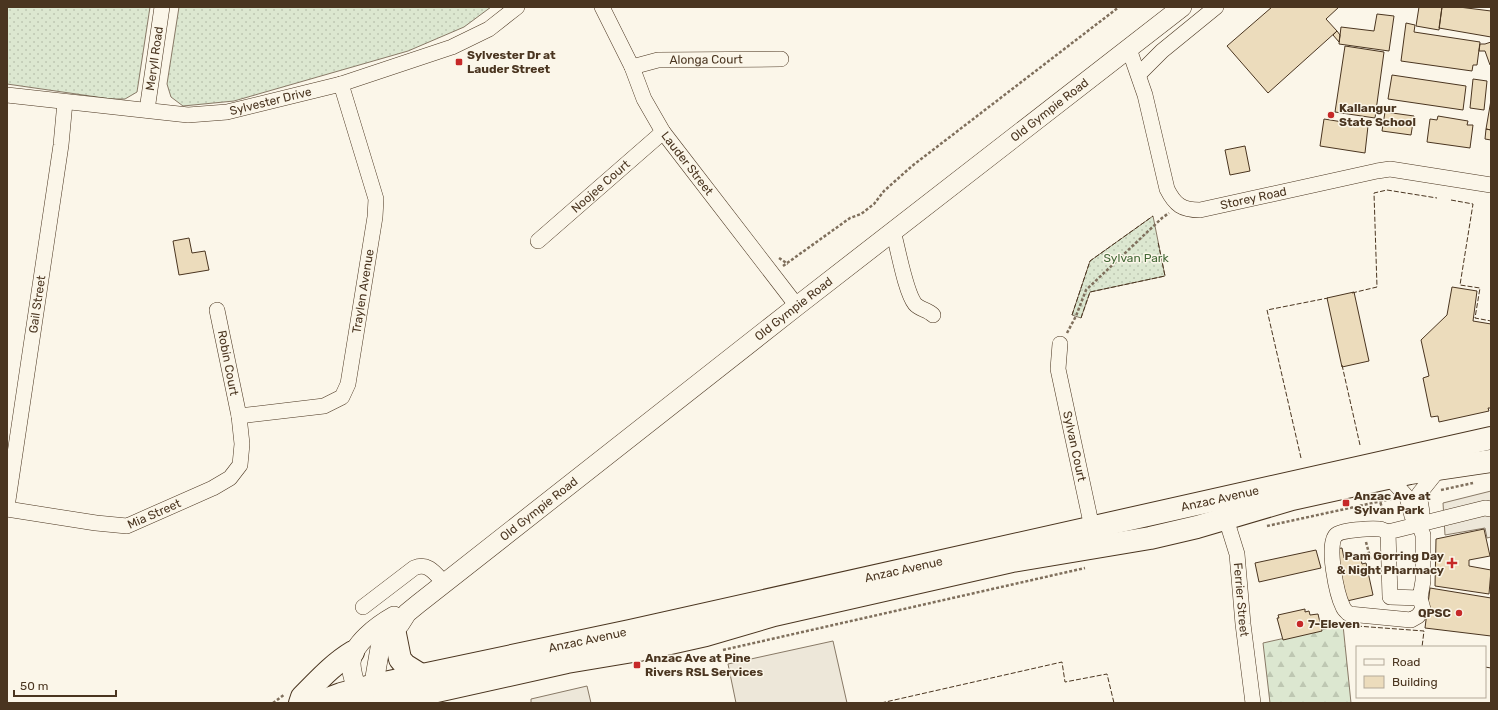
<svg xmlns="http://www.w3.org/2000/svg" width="1498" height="710" font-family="Rubik,sans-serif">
	<defs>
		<pattern id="grass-dots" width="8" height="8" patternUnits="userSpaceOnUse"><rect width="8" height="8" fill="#dce7d0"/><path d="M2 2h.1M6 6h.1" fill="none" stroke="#bec7b2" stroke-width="1.8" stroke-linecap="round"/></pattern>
		<pattern id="forest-firs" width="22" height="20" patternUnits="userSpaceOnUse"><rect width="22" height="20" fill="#dce7d0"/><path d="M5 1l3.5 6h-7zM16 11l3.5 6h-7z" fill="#bec7b2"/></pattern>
	</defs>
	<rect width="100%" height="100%" fill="#fbf6e9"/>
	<path fill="url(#grass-dots)" stroke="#887966" d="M7 7H150L137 92 125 99H111L7 84Z
		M179 7H491L464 27 408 51 234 101 183 106 171 97 167 84Z
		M1153 216 1165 276 1090 292 1081 318 1072 315 1090 261Z"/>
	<path fill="url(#forest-firs)" stroke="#887966" d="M1343 625 1351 703H1270L1263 643Z"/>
	<path fill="#ede7d9" stroke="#887966" d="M1491 491V537L1487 538 1485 528 1445 535 1443 503Z
		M833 641 847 703H736L728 664Z
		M587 686 591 703H531V699Z"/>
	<path fill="#ecdcbc" stroke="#4a3520" d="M1272 7H1339L1326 19 1337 31 1268 93 1227 46Z
		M1419 7H1442L1439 30 1416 26Z
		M1442 7H1459L1491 11V37L1439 28Z
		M1377 14 1394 16 1389 51 1339 44 1341 27 1374 31Z
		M1406 23 1415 25 1414 32 1480 42 1477 65H1473L1472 71 1401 61Z
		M1337 31 1340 35 1339 42 1333 35Z
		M1491 42V65H1490L1485 51H1479L1480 44H1485Z
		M1345 46 1384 52 1375 118 1335 112Z
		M1392 75 1466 86 1463 110 1388 99Z
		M1473 79 1487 81 1484 110 1470 108Z
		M1491 100V130L1486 129Z
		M1385 112 1414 116 1411 135 1382 131Z
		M1438 116 1468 121 1467 125H1473L1470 148 1427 142 1430 119 1437 120Z
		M1324 119 1368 126 1365 153 1320 146Z
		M1486 129 1491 130V140L1485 139Z
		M1245 146 1250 171 1230 175 1225 150Z
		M189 238 192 253 205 251 209 270 179 275 173 241Z
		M1452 287 1477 291 1473 321 1491 324V408H1488L1489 411 1439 422 1438 416 1431 417 1423 378 1429 376 1421 340 1447 315Z
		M1354 292 1369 361 1342 367 1327 298Z
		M1484 529 1490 556 1469 560V566L1491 570 1489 594 1435 586 1436 539Z
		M1342 548 1344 558 1360 555 1362 564 1366 563 1373 595 1347 601 1335 549Z
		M1316 550 1321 568 1259 582 1255 563Z
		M1430 588 1491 598V636L1425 628Z
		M1305 609V612L1309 611 1310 615 1318 614 1322 631 1283 640 1277 618H1279L1278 615Z"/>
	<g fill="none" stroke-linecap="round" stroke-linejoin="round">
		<g stroke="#4a3520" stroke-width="16">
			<g id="minor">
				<path id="s1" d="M602 7 632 67 644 99 663 132 797 306"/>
				<path id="s2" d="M1129 49 1145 95 1167 189C1175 205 1182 210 1200 210L1377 171 1390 169 1491 185"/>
				<path id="s3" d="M632 67 658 60 781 59"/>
				<path d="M1139 74 1162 51 1216 7"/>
				<path id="s4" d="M7 95 188 115 227 112 341 84 452 47 489 29 517 7"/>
				<path id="s5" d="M147 110 162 7"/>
				<path d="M893 231C898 248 905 291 915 304 919 309 928 310 933 315"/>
				<path id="s6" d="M538 241 663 132"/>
				<path id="s7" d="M1060 344 1058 369 1094 537"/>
				<path id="s8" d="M239 416 324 406 342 397 348 384 375 217 376 199 341 84"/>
				<path d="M1389 477 1407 497 1412 516 1419 524 1423 535V581L1420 598 1390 597 1388 532 1485 508 1491 509"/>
				<path id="s9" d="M7 507 61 145 65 102"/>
				<path id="s10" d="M7 509 96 523 127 526 213 488 230 478 240 465 242 444 239 416 217 310"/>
				<path id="s11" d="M1223 509 1237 554 1243 624 1253 703"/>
				<path d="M1419 524 1422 512 1419 494 1439 469"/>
				<path d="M1388 532C1385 531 1382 529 1379 529 1372 528 1341 530 1336 535 1326 545 1337 595 1343 607 1344 610 1347 612 1349 614L1411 620 1418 616 1423 609 1420 598"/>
				<path d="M363 607 414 568C428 562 435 573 444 583"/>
			</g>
		</g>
		<g stroke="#4a3520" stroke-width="20">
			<g id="major">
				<path id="s12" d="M377 699 375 677 380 648 389 634 400 624 407 613 418 604 797 306 1182 7"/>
				<path d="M361 703C358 691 351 676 351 663 352 644 378 625 394 616"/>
			</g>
		</g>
		<g stroke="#4a3520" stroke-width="24">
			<g id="highway">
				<path d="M394 629 400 659 405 665 421 675"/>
				<path d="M300 703 302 697C318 681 333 664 353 652"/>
				<path id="s13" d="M317 703 341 694 375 685 630 631 1491 438"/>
				<path d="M383 703 567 662 639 650 706 635 774 615 1012 561 1150 538 1197 527 1292 499 1410 473 1491 461"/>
			</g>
		</g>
		<path stroke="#7f6f5c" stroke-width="2.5" stroke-dasharray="3 2" stroke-linecap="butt" d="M779 258 788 264
			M783 266 850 218 861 214 874 204 884 191 912 166 1119 7
			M1067 333 1076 316 1086 290 1162 218 1169 213
			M1441 490 1473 483
			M1365 517V512L1382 508 1380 501
			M1267 526 1391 499
			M1366 542 1371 561
			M723 650 1085 568
			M273 703 285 694"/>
		<use href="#minor" stroke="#fbf6e9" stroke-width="15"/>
		<use href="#major" stroke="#fbf6e9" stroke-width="19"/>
		<use href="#highway" stroke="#fbf6e9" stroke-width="22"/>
		<path stroke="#4a3520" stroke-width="1" stroke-dasharray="5 2" stroke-linecap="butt" d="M1451 200 1473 204 1460 285 1480 288 1475 318 1491 321
			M1352 293 1377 287 1374 193 1387 190 1437 198
			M1072 315 1090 261 1153 216
			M1081 318 1090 292 1165 276 1158 242
			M1342 365 1360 445
			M1301 458 1267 310 1328 298
			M1343 625 1424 631 1422 647
			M1485 667 1491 668
			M881 703 1062 662 1065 682 1107 674 1114 703"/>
	</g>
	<g fill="#c62828" stroke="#fbf6e9" stroke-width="1.5">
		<rect x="455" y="58" width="8" height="8" rx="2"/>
		<circle cx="1331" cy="115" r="4"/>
		<rect x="1342" y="499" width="8" height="8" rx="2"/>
		<path d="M1450 557h4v4h4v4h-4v4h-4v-4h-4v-4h4z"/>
		<circle cx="1459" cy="613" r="4"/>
		<circle cx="1300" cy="624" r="4"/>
		<rect x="633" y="661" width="8" height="8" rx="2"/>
	</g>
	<g text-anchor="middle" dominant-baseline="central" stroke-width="3" stroke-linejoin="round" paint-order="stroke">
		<g font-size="12" font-weight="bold" fill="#4a3520" stroke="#fbf6e9" text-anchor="start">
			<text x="467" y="55">Sylvester Dr at<tspan x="467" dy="14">Lauder Street</tspan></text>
			<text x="1339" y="108">Kallangur<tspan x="1339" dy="14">State School</tspan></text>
			<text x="1354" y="496">Anzac Ave at<tspan x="1354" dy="14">Sylvan Park</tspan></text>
			<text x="1444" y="556" text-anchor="end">Pam Gorring Day<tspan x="1444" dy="14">&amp; Night Pharmacy</tspan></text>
			<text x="1451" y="613" text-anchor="end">QPSC</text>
			<text x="1308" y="624">7-Eleven</text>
			<text x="645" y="658">Anzac Ave at Pine<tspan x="645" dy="14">Rivers RSL Services</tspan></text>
		</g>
		<g font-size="12" fill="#4a3520" stroke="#fbf6e9">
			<text stroke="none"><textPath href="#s5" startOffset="52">Meryll Road</textPath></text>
			<text stroke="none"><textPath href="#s3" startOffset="75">Alonga Court</textPath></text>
			<text stroke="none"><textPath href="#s4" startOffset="266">Sylvester Drive</textPath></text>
			<text stroke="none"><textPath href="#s12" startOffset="912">Old Gympie Road</textPath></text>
			<text stroke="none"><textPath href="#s1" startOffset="179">Lauder Street</textPath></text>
			<text stroke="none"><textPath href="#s6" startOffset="83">Noojee Court</textPath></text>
			<text stroke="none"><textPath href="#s2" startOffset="242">Storey Road</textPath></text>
			<text stroke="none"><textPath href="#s8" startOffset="214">Traylen Avenue</textPath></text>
			<text stroke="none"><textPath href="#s9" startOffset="205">Gail Street</textPath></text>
			<text stroke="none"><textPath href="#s12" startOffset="588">Old Gympie Road</textPath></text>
			<text transform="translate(228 363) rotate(79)">Robin Court</text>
			<text stroke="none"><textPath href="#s7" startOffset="104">Sylvan Court</textPath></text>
			<text stroke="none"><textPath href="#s13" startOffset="926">Anzac Avenue</textPath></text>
			<text stroke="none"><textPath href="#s12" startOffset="264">Old Gympie Road</textPath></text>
			<text stroke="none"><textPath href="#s10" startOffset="151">Mia Street</textPath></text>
			<text stroke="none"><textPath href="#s13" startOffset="602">Anzac Avenue</textPath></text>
			<text stroke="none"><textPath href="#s11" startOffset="93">Ferrier Street</textPath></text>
			<text stroke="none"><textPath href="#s13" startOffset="278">Anzac Avenue</textPath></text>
		</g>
		<g font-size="12" fill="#436837" stroke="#fbf6e9">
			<text x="1136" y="258">Sylvan Park</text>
		</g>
	</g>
	<rect width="1498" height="710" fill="none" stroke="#4a3520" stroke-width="16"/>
	<rect x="1356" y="646" width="130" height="52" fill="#fbf6e9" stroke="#b4a999"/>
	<rect x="1364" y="659" width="20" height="6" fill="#fbf6e9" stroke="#b4a999"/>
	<text x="1392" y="666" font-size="12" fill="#4a3520">Road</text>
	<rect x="1364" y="676" width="20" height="12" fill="#ecdcbc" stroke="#b4a999"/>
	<text x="1392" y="686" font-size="12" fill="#4a3520">Building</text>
	<path d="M14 690v6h102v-6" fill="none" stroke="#4a3520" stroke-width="2"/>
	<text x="20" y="690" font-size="12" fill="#4a3520" stroke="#fbf6e9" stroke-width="3" paint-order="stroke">50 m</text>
</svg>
